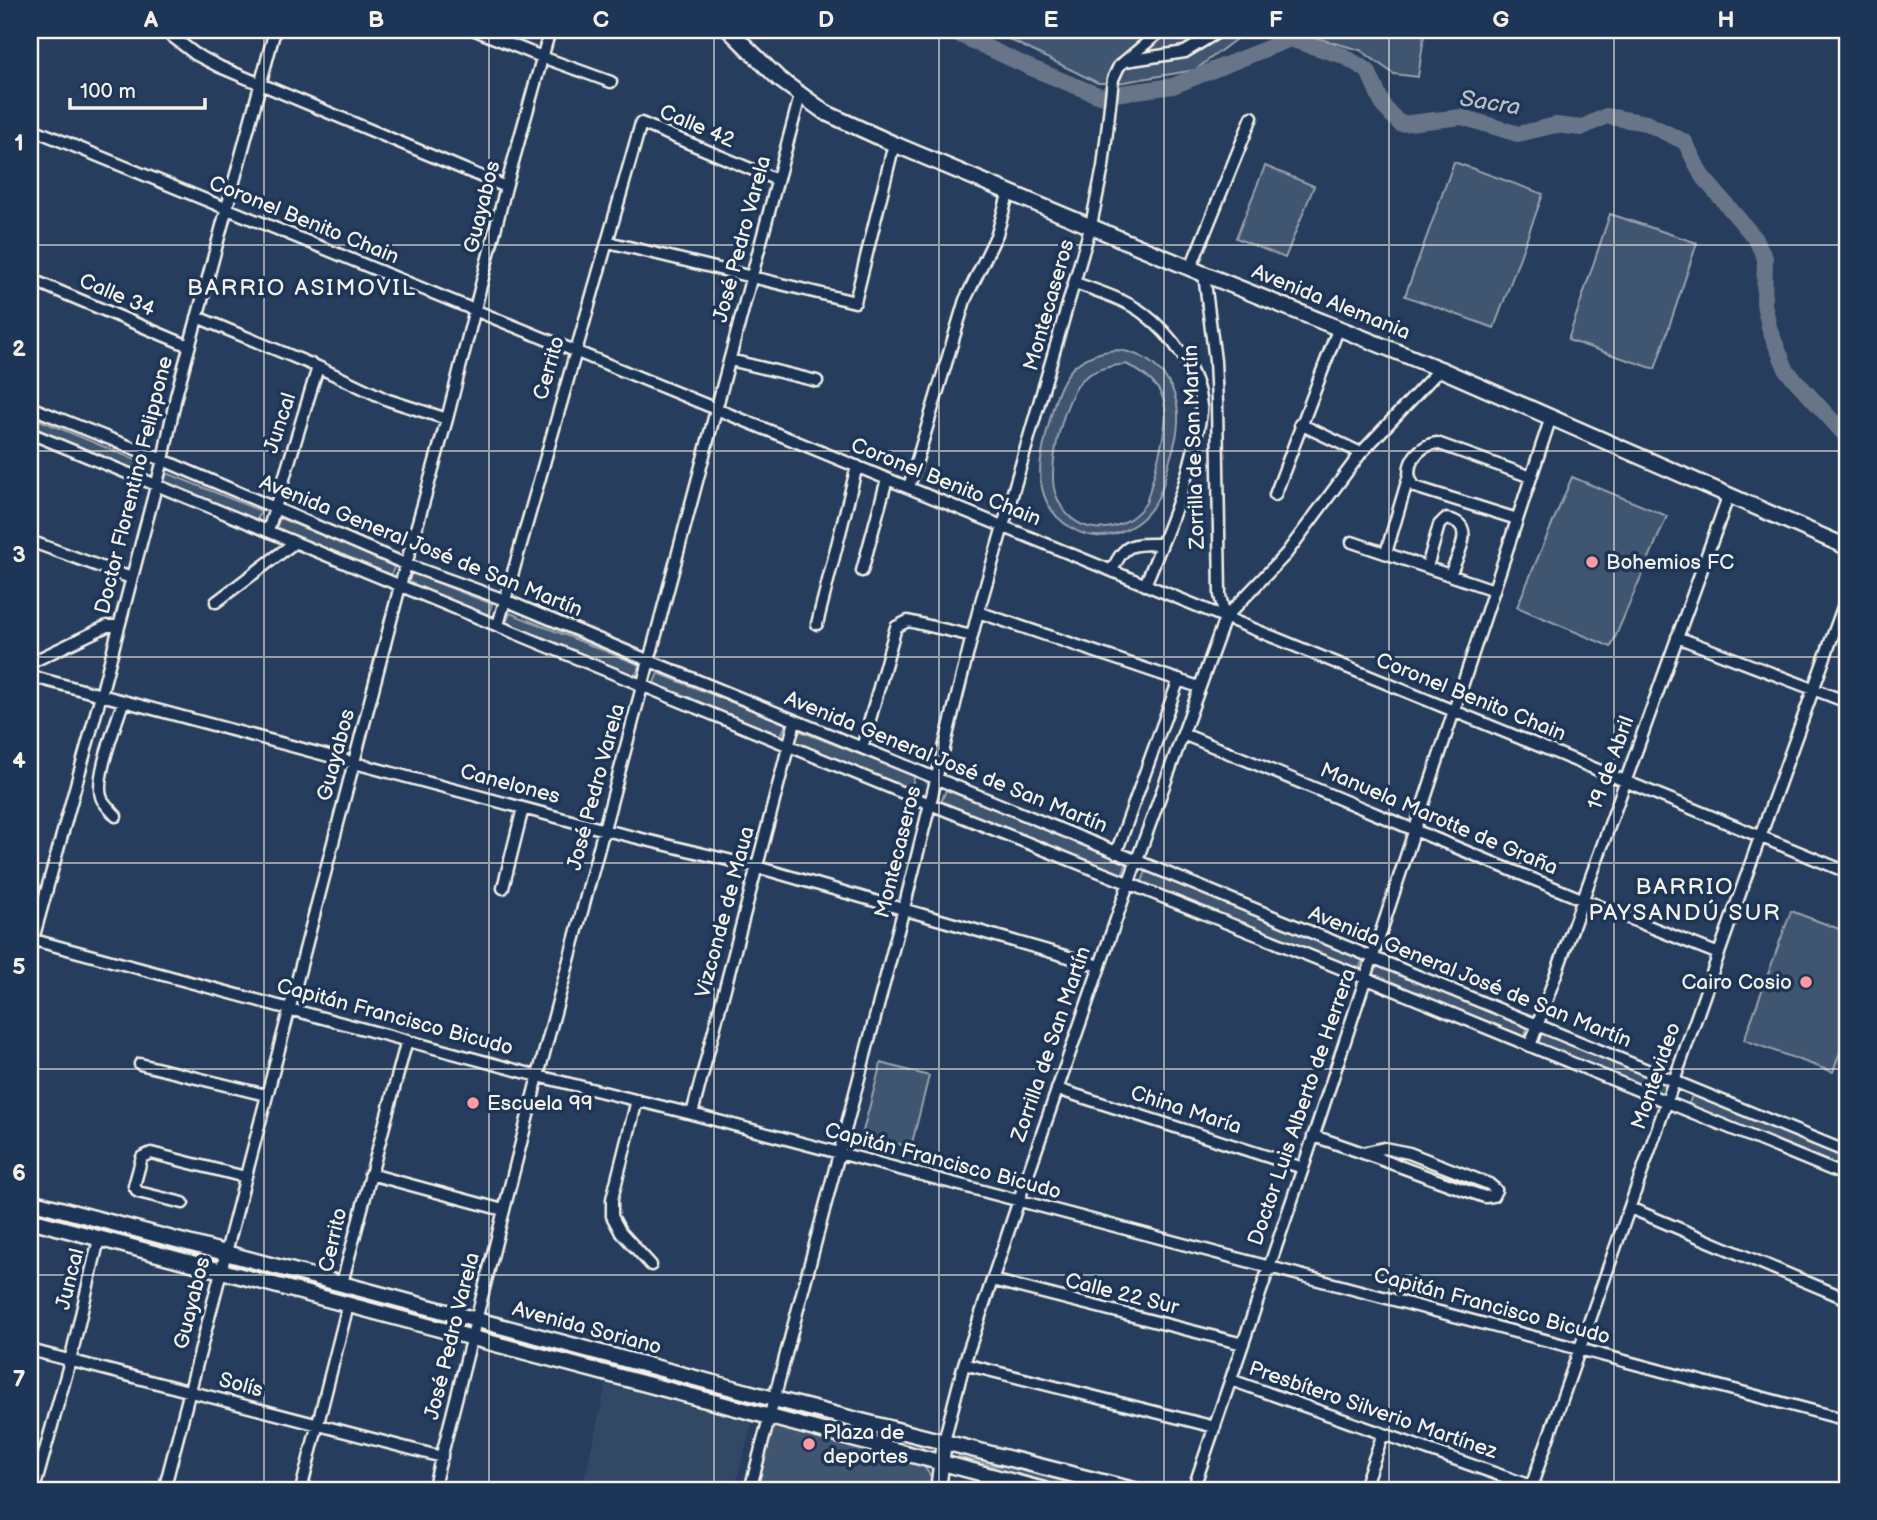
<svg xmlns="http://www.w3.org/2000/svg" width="1877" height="1520" font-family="'Balsamiq Sans',sans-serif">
	<rect width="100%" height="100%" fill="#263d5d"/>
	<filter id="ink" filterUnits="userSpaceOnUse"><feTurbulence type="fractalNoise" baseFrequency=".0143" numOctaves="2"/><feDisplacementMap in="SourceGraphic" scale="14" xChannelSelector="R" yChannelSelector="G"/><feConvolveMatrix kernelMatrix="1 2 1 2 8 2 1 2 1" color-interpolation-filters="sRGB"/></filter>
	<g filter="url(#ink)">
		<path fill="#334966" d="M606 1384 752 1423 734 1490H582Z"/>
		<path fill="#40546f" stroke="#9aa2ac" stroke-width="2" fill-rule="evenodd" d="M990 30H1248L1195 70 1118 83H1098Z
			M1273 30H1425L1418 77 1394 74 1360 50 1320 39Z
			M1454 162 1543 194 1494 328 1405 296Z
			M1265 166 1314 186 1285 258 1236 238Z
			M1610 214 1697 243 1655 369 1568 340Z
			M1116 350C1153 353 1180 384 1178 422 1178 436 1173 450 1169 463 1165 476 1163 491 1155 503 1139 530 1101 546 1073 529 1057 520 1046 506 1042 488 1037 468 1043 450 1047 431 1058 387 1065 355 1116 350ZM1126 364C1172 387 1170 410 1159 455 1155 471 1151 487 1146 503 1120 539 1069 538 1055 492 1047 469 1064 398 1082 380 1094 369 1110 366 1126 364Z
			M30 416 148 465 143 477 30 429Z
			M167 473 261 511 256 523 162 485Z
			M1572 477 1667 516 1611 647 1517 607Z
			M280 518 395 565 390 577 275 530Z
			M412 573 492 604 488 616 407 586Z
			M510 613 640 665 635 677 505 625Z
			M658 673 786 724 781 736 653 685Z
			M800 731 915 776 910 789 795 743Z
			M946 790 1127 862 1122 875 941 802Z
			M1146 871 1363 959 1358 972 1141 884Z
			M1791 911 1847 932V1032L1833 1072 1744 1040Z
			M1376 964 1528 1026 1524 1039 1372 977Z
			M1542 1032 1667 1082 1662 1096 1537 1045Z
			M881 1063 929 1076 911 1147 862 1135Z
			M1693 1093 1847 1156V1171L1688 1106Z
			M229 1261 330 1289 328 1295 228 1268Z
			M356 1295 463 1323 462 1330 354 1301Z
			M482 1328 694 1383 692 1390 480 1335Z
			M780 1406 924 1445 922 1452 778 1414Z
			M775 1424 920 1461 932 1478 934 1490H754L769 1426Z
			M958 1457 990 1465 1017 1467 1098 1490H1064L957 1461Z"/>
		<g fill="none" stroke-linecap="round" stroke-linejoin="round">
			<path stroke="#677588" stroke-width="16" d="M949 30 1029 67 1100 96 1173 86 1290 39 1344 56 1368 71 1384 107 1400 124 1462 117 1518 134 1556 125 1581 128 1606 116 1646 123 1685 142 1702 176 1755 238 1765 258 1764 304 1770 331 1787 371 1847 437"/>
			<g stroke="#f4f1e8" stroke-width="15">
				<path id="street" d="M164 30 195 54 220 67 506 187
					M475 30 542 57 611 82
					M1125 61 1185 52 1221 30
					M30 128 1847 872
					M608 242 855 302 894 144
					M1191 267 1252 117
					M1204 274 1215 361 1217 403 1220 595 1225 618
					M30 279 189 346
					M1075 283C1095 290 1126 300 1143 313 1172 335 1198 370 1201 406 1202 416 1198 428 1196 438 1186 489 1165 537 1145 585
					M197 317 318 367 388 400 447 419
					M730 360 817 381
					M30 407 163 460 405 564 505 600 650 661 1847 1152
					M1300 424 1361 453
					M30 433 930 804 1365 978 1847 1176
					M909 487 965 300 997 234 1009 191
					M1275 495 1339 327
					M1517 519 1415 487C1400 469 1417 445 1437 443L1531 477
					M268 531 318 367
					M30 541 131 578
					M1352 542 1494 590
					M1386 553 1409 475
					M1427 567 1439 525 1445 519C1479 522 1457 556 1450 575
					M862 571 887 479
					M1112 571C1124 542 1133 544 1162 544
					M216 602 294 543
					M978 612 1199 687
					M817 624 857 466
					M498 625 641 123 777 180
					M1677 637 1847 702
					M30 663 107 626H118
					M30 676 605 830 757 867 1100 966
					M1183 734C1362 807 1539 884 1719 954
					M862 748 896 627 908 621 972 636
					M116 816C112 811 105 805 102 799 93 781 117 722 123 702
					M1116 853 1179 679
					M503 888 523 808
					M30 939 538 1076 692 1114 1847 1420
					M30 950 101 695 163 460 176 396 275 30
					M1530 1046 1729 494
					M140 1064 266 1095
					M1057 1089 1303 1168
					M637 1100 612 1199V1216L620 1231 651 1265
					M692 1114 795 721
					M1313 1136C1371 1154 1427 1178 1485 1197L1493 1196 1496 1190 1489 1184 1409 1153 1384 1148 1367 1152
					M370 1174 503 1210
					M183 1203 138 1192 134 1186 142 1157 151 1153 245 1177
					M1630 1208 1847 1299
					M992 1280 1243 1344
					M342 1283 407 1040
					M30 1350 442 1457
					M964 1364 1215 1427
					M1231 1380 1542 1490
					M944 1441 964 1364 1019 1200 1129 882 1225 618 1286 554 1361 453 1440 369
					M34 1490 70 1361 99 1239
					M164 1490 400 586 447 419 506 187 550 30
					M301 1490 348 1305
					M433 1490 538 1076 800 96
					M750 1490 904 908 978 612 1091 225 1103 167 1113 79 1119 66 1162 30
					M1193 1490 1303 1168 1551 417
					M1363 1490 1383 1434
					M1530 1490 1760 837 1847 596"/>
			</g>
			<g stroke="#f4f1e8" stroke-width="19">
				<path id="secondary" d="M729 30 779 79 826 113 894 144 1204 274 1440 369 1847 547
					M30 1201 774 1399 1134 1490
					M30 1220 1044 1490
					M938 1490 944 1441"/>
			</g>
			<use href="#street" stroke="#1d3557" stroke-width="10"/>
			<use href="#secondary" stroke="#1d3557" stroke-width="14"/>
		</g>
	</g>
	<path fill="none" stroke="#f4f1e8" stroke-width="2" stroke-opacity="0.55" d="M264 30V1490M489 30V1490M714 30V1490M939 30V1490M1164 30V1490M1389 30V1490M1614 30V1490M30 245H1847M30 451H1847M30 657H1847M30 863H1847M30 1069H1847M30 1275H1847"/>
	<g fill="#ff9aa2" stroke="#1d3557" stroke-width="2.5">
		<circle cx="1592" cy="562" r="7"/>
		<circle cx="1806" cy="982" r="7"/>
		<circle cx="473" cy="1103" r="7"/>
		<circle cx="809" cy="1444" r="7"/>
	</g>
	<g text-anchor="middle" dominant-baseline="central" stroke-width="7" stroke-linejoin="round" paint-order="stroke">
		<g font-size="21" fill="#f4f1e8" stroke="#1d3557">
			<text transform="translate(697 126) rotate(23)">Calle 42</text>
			<text transform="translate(482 207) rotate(-76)">Guayabos</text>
			<text transform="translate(304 220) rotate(22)">Coronel Benito Chain</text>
			<text transform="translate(742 239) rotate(-75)">José Pedro Varela</text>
			<text transform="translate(117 295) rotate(23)">Calle 34</text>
			<text transform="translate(1331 302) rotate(22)">Avenida Alemania</text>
			<text transform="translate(1049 305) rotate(-74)">Montecaseros</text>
			<text transform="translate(549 368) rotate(-74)">Cerrito</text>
			<text transform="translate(280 423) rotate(-72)">Juncal</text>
			<text transform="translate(1194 447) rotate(-92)">Zorrilla de San Martín</text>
			<text transform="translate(946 482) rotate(22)">Coronel Benito Chain</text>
			<text transform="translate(134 485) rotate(-76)">Doctor Florentino Felippone</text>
			<text transform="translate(421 546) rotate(22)">Avenida General José de San Martín</text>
			<text transform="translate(1471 697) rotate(22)">Coronel Benito Chain</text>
			<text transform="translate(336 755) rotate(-75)">Guayabos</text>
			<text transform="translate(946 762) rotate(22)">Avenida General José de San Martín</text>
			<text transform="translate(1611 763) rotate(-70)">19 de Abril</text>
			<text transform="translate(510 784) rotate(15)">Canelones</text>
			<text transform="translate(596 787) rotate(-75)">José Pedro Varela</text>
			<text transform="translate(1439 819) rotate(23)">Manuela Marotte de Graña</text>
			<text transform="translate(898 852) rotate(-76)">Montecaseros</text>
			<text transform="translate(725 912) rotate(-75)">Vizconde de Maua</text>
			<text transform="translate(1470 977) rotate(22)">Avenida General José de San Martín</text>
			<text transform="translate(395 1017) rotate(15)">Capitán Francisco Bicudo</text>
			<text transform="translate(1051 1044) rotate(-71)">Zorrilla de San Martín</text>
			<text transform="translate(1656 1076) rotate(-71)">Montevideo</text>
			<text transform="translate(1302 1107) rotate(-71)">Doctor Luis Alberto de Herrera</text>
			<text transform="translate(1186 1110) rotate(18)">China María</text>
			<text transform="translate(943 1161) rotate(15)">Capitán Francisco Bicudo</text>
			<text transform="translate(333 1240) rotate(-77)">Cerrito</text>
			<text transform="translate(70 1279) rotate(-76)">Juncal</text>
			<text transform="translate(1122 1294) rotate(14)">Calle 22 Sur</text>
			<text transform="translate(192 1303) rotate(-76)">Guayabos</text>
			<text transform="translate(1492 1306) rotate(15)">Capitán Francisco Bicudo</text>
			<text transform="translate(587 1328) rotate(15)">Avenida Soriano</text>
			<text transform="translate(452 1336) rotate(-76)">José Pedro Varela</text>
			<text transform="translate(241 1385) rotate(15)">Solís</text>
			<text transform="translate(1373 1410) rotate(19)">Presbítero Silverio Martínez</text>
		</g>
		<g font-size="21" fill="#f4f1e8" stroke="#1d3557" text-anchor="start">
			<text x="1606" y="562">Bohemios FC</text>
			<text x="1792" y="982" text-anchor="end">Cairo Cosio</text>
			<text x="487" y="1103">Escuela 99</text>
			<text x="823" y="1432">Plaza de<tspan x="823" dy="24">deportes</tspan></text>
		</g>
		<g font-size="23" font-style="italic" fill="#bcbfc2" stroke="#1d3557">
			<text transform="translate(1490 103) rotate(9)">Sacra</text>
		</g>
		<g font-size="23" letter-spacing="2" fill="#f4f1e8" stroke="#1d3557">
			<text x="302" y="288">BARRIO ASIMOVIL</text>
			<text x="1685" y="887">BARRIO<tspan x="1685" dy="26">PAYSANDÚ SUR</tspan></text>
		</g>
	</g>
	<rect width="1877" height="1520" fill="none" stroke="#1d3557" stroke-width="77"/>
	<path d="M70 98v10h135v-10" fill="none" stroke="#f4f1e8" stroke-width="3.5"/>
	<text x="80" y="98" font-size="21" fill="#f4f1e8" stroke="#1d3557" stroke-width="5" paint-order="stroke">100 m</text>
	<rect x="38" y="38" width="1801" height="1444" fill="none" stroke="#f4f1e8" stroke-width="2.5"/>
	<g font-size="23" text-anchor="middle" font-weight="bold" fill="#f4f1e8">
		<text x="151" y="27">A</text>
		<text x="376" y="27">B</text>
		<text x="601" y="27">C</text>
		<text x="826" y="27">D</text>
		<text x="1051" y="27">E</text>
		<text x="1276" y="27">F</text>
		<text x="1501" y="27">G</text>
		<text x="1726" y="27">H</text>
		<text x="19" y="150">1</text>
		<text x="19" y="356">2</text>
		<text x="19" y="562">3</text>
		<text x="19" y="768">4</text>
		<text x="19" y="974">5</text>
		<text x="19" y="1180">6</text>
		<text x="19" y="1386">7</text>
	</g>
</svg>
